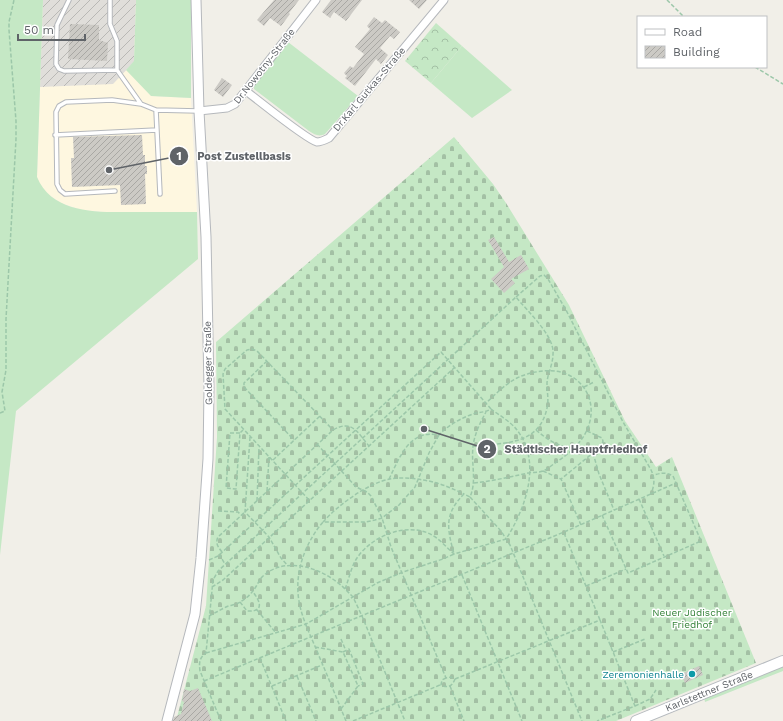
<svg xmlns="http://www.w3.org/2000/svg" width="783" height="721" font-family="'Work Sans',sans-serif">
	<defs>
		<pattern id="industrial-furrows" width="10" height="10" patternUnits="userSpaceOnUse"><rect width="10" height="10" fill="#e0deda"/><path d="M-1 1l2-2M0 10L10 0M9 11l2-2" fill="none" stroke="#b9b8b5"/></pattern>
		<pattern id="cemetery-stones" width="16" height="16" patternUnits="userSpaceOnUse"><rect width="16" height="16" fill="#c5e8c5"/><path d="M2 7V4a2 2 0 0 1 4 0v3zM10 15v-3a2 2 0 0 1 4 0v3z" fill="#a3c0a4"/></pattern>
		<pattern id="park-crowns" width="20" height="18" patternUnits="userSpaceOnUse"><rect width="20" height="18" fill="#c5e8c5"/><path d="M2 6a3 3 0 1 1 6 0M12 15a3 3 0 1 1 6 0" fill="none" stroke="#a3c0a4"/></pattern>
		<pattern id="building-hatch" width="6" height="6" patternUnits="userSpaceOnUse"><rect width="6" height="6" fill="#cccac5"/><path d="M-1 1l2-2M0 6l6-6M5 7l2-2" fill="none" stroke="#a9a8a4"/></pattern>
	</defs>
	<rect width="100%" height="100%" fill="#f1efe8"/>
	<path fill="#fef7e0" d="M43 0H136L134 62 151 96 191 98 197 212H103L81 210 61 203 49 195 40 186 37 177Z"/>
	<path fill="url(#industrial-furrows)" d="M43 0H136L134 62 113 84 40 87Z"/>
	<path fill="#c5e8c5" d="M0 0H43L37 177C53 216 103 212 138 212 157 212 177 212 197 212L198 259 16 411 0 555Z
		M136 0H191V98L151 96 126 70 134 61Z
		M288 42 358 96 325 134C319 137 315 135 309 131L254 89V86Z
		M462 46 512 90 472 118 431 83Z
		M783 666V671L705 702 704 697Z"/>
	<path fill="url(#cemetery-stones)" d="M454 137 493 184 506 203 569 305 625 421 656 467 672 457 756 663 616 721H176L206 606 217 437 216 342Z"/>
	<path fill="url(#park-crowns)" d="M436 23 462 46 431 83 405 61Z"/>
	<path fill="url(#building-hatch)" d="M274 0H299L289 13 290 14 281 26 270 18 264 26 257 20Z
		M331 0H362L346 21 334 12 330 18 322 12Z
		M409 0H427L419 9Z
		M374 17 382 23 385 20 400 32 394 39 390 36 380 48 388 55 381 64 376 59 355 86 345 78 347 76 344 73 350 66 353 68 364 54 355 47 370 29 367 26Z
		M70 24 99 25V40L108 43 107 61 68 59Z
		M222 78 232 85 223 97 214 90Z
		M142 135 143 155H145V166H147V174H145L146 204 121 205 120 185 72 187 71 158H74L73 137Z
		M494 237 509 262 521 255 529 269 511 279 515 283 504 293 491 279 504 267 488 240Z
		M699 666 703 675 685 683 681 674Z
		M198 688 212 721H173L174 717 181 714 184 702 182 701 184 689 190 691Z"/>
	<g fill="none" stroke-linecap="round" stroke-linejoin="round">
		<g stroke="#b5b8bc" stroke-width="5.5">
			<path id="service" d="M69 0 57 25 56 64 59 69 64 71 117 70
				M110 0V24L117 41V70L141 104 156 110 198 111
				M156 110 160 194
				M55 135 157 130
				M115 191 65 194 60 190 57 184 56 112 59 106 66 102 112 100 141 104"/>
		</g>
		<g stroke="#b5b8bc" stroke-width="9">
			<path id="minor" d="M246 91C257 99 307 140 317 142 321 142 325 140 329 138L444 0
				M199 111 227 108 235 104 316 0"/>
		</g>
		<g stroke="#b5b8bc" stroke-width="11">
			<path id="tertiary" d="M167 721 195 614 201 558 208 459 209 388 206 237 199 111 196 0"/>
		</g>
		<g stroke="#b6babf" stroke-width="12">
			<path id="secondary" d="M636 721 783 661"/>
		</g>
		<path stroke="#9cc7a9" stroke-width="1.5" stroke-dasharray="4 2" stroke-linecap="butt" d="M667 0 684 17
			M755 67 783 84
			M516 297 540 276 544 275 548 279 566 310 623 422 650 468C655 477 655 484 651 494
			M267 361 244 383V387L294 440
			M584 387 594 382
			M0 413 5 411 2 392 6 370V319L16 139V121L9 30V22L14 0
			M536 430C548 440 558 447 574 448
			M587 431 602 438 603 441 602 445 593 453 599 474 614 510
			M240 433H230L226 488 236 489 240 433 243 430
			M250 437 245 512 269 537 281 558 288 566
			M317 444 356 487 367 492 371 496 382 518 391 547 446 678 451 677 455 679C452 687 447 688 441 685L442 680 446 678
			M273 460 320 416
			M543 471 561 479
			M389 479C400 457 409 429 439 435 448 425 463 417 476 413 482 412 486 412 491 409 499 415 511 422 517 430 542 462 526 508 506 539L454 554C446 547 438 537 428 533 403 523 371 537 357 558 351 567 349 579 345 589L353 597 362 616 405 721
			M474 483C492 481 510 477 528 473 533 472 538 473 543 471 548 469 553 464 558 461 570 453 581 443 587 430 601 398 578 367 543 371 534 372 525 374 517 378 505 384 496 394 486 403
			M267 491 269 457
			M470 497 501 531 510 545 582 721
			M639 499 664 556
			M309 500 225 409 223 374 225 369 247 350 252 349 257 351 333 430
			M257 501 259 447
			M218 511 238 512 241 515
			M602 515 628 573 701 541 673 476C666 472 661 473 654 475
			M323 522C338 505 368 483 390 479 400 477 413 478 423 480 438 482 451 488 464 494
			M581 525 561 479 593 453
			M564 533 600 620
			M222 552C218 547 215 543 218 537L333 430C352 419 357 432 369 446
			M219 554 225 564
			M209 560 218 556 441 352 491 409
			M462 575 522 721
			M586 586 626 569
			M212 587 223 580 454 368
			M240 602 247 611C265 612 260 601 253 592
			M257 610 276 633
			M209 616C215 613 220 610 226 607 230 605 236 605 240 602 244 600 249 596 252 592 256 588 258 582 262 577 286 554 325 569 345 589
			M341 639 346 651
			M315 647 343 652 358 686 341 709
			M343 652 349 649 363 684 358 686
			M613 652 645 639
			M206 653 306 624 377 583 403 572 443 559 454 554C447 528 444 514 464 494L470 497C477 481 471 464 473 447 474 435 480 423 486 412
			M260 658 286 721
			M297 676 316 721
			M455 679 600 620 635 706 597 721
			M204 681 564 532 676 483
			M272 686 322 665
			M450 686 464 721
			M635 706 650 699 656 690
			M221 721 200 671C199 663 199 658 206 653L213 580 218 571 516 297C527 311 555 336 553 354 553 365 547 374 547 384 547 392 549 400 547 408 539 446 503 443 473 446
			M346 721C337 699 328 677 319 656 312 638 302 620 299 601 294 573 305 543 323 522H366L375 520 382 518 399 505 415 487 429 453 439 435
			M353 721 440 685"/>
		<use href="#service" stroke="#fff" stroke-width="3.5"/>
		<use href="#minor" stroke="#fff" stroke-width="7"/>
		<use href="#tertiary" stroke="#fff" stroke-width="9"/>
		<use href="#secondary" stroke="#fff" stroke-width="10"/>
	</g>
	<circle fill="#0f9aa8" stroke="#fff" stroke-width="1.5" cx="692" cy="674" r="4"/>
	<g text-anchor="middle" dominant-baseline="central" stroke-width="3" stroke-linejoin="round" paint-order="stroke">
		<g font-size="10" fill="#5f6368" stroke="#fff">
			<text transform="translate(264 66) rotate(-52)">Dr.Nowotny-Straße</text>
			<text transform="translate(369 89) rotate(-50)">Dr.Karl Gutkas-Straße</text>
			<text transform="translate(208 363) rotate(-91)">Goldegger Straße</text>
			<text transform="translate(709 691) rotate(-22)">Karlstettner Straße</text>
		</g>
		<g font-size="10" fill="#348238" stroke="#fff">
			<text x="692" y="612">Neuer Jüdischer<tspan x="692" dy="12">Friedhof</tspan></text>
		</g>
		<g font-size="10" fill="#0d838f" stroke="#fff" text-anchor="end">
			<text x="684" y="674">Zeremonienhalle</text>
		</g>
	</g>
	<path fill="none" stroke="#5f6368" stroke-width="1.5" d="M109 170L179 156M424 429L487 449"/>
	<g fill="#5f6368" stroke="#fff" stroke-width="1.5">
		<circle cx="109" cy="170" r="4"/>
		<circle cx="424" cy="429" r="4"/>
		<circle cx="179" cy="156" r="10"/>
		<circle cx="487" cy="449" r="10"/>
	</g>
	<g font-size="12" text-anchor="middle" font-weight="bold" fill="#fff">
		<text x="179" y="160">1</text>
		<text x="487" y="453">2</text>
	</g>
	<g font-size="11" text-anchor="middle" font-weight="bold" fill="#5f6368" stroke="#fff" stroke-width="3" stroke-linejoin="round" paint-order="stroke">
		<text x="244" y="160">Post Zustellbasis</text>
		<text x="576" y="453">Städtischer Hauptfriedhof</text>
	</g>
	<rect x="637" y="16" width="130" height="52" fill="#ffffff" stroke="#bfc1c3"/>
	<rect x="645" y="29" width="20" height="6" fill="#ffffff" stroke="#bfc1c3"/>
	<text x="673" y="36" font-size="12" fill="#5f6368">Road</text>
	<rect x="645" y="46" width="20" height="12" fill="url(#building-hatch)" stroke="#bfc1c3"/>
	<text x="673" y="56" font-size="12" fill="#5f6368">Building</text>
	<path d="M18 34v6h67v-6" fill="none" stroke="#5f6368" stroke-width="2"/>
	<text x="24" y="34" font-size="12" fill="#5f6368" stroke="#ffffff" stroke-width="3" paint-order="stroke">50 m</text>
</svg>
